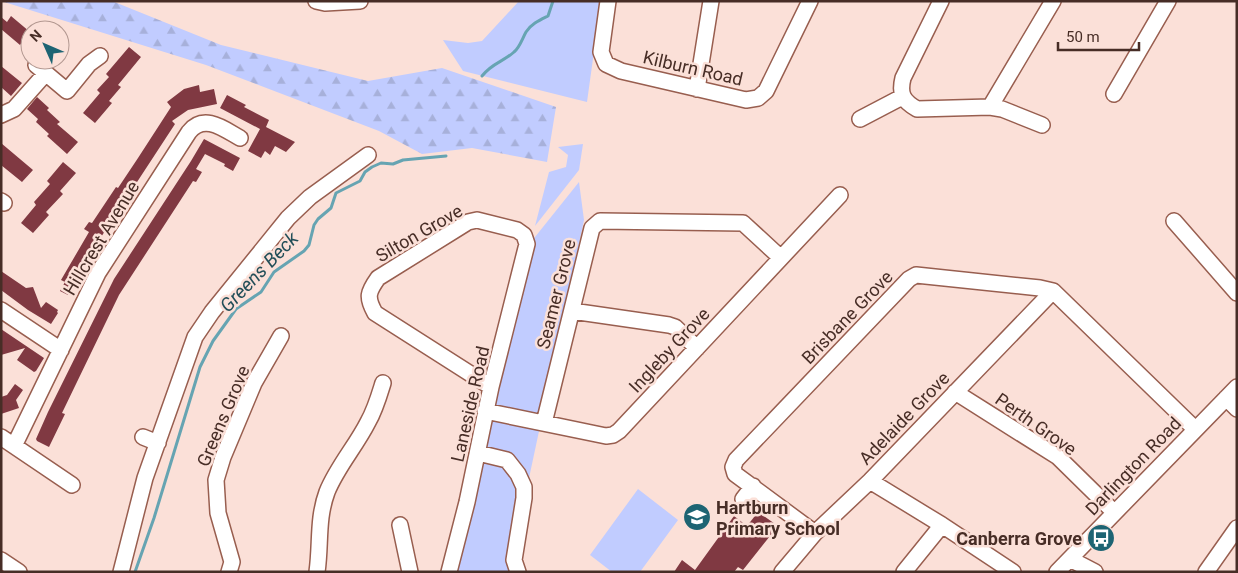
<svg xmlns="http://www.w3.org/2000/svg" width="1238" height="573" font-family="Roboto,sans-serif">
	<defs>
		<pattern id="forest-firs" width="22" height="20" patternUnits="userSpaceOnUse" patternTransform="scale(1.25)"><rect width="22" height="20" fill="#c1ccff"/><path d="M5 1l3.5 6h-7zM16 11l3.5 6h-7z" fill="#a7b0da"/></pattern>
	</defs>
	<rect width="100%" height="100%" fill="#fbe0d8"/>
	<path fill="#c1ccff" d="M519 1H601L587 102 463 71 443 40 468 43 482 41Z
		M583 144 579 170 535 226 549 172 566 167 568 155 558 147Z
		M579 182 584 220 509 572H450L531 242Z
		M638 489 678 520 640 572H612L590 555Z"/>
	<path fill="url(#forest-firs)" d="M1 1H112L221 45 368 81 442 68 556 107 547 162 472 148 422 154 379 131 206 65Z"/>
	<g fill="none" stroke-linecap="round" stroke-linejoin="round">
		<path stroke="#66a4b2" stroke-width="3" d="M482 76C492 63 503 62 514 52 520 47 522 39 526 32 531 24 540 20 548 16L553 1
			M135 572 154 518 200 367 213 341 236 309 261 292 274 272 304 251 309 245 314 225 318 219 331 208 336 193 360 181 365 172 372 167 381 163 393 164 403 160 446 156"/>
	</g>
	<path fill="#803942" d="M11 16 30 32 20 45 1 29V17L7 22Z
		M129 47 141 57 118 85 121 87 109 101 112 103 95 123 83 113 100 93 97 90 109 77 106 74Z
		M1 66 22 83 11 96 1 87Z
		M199 85 200 92 214 89 217 104 188 110 172 121 175 124 88 257 68 295 60 291 65 282 61 280 89 232 84 229 89 222 92 223 116 187 118 188 138 158 171 107 167 102 184 89Z
		M227 95 246 105 244 107 269 120 266 127 295 142 286 152 275 146 270 155 265 151 261 158 248 151 260 129 220 108Z
		M37 97 49 108 47 110 60 122 57 124 78 142 67 154 47 136 49 134 36 122 38 119 27 109Z
		M204 139 240 158 233 171 224 166 225 164 205 154 196 169 202 172 196 182 193 181 119 295 62 413 65 414 49 447 37 441 36 439 48 412 114 279 191 161Z
		M1 143 33 170 22 182 1 165Z
		M63 162 76 173 60 191 63 194 46 212 49 215 33 233 21 223 36 205 34 202 50 184 47 181Z
		M1 271 26 288 33 287 41 308 46 302 58 310 57 312 58 313 51 324 28 310 1 290Z
		M1 329 44 358 36 371 34 372 17 360 25 348 1 355Z
		M15 384 23 390 16 400 19 408 1 414V397L7 395Z
		M758 512 778 526 743 570 738 567 734 572H674L682 560 695 570 734 516 747 526Z"/>
	<g fill="none" stroke-linecap="round" stroke-linejoin="round">
		<g stroke="#985e4f" stroke-width="18">
			<path id="minor" d="M316 1 325 3 360 1
				M608 1 601 52 606 64 621 71 746 100 758 98 766 91 810 1
				M941 1 903 78C899 94 903 101 917 109L990 107 1053 1
				M36 65 67 91 89 64 100 56
				M697 89 711 1
				M1114 94 1168 1
				M990 107 1002 109 1042 125
				M1 115 14 109 46 73
				M860 119 902 97
				M1 201 4 203
				M1174 221 1237 293
				M1 310 61 350
				M572 311 669 325 675 327 697 348
				M955 392 1058 457 1114 512
				M1226 398 1237 409
				M485 411 606 436 613 435 619 431 840 195
				M544 423 592 228 600 221 743 223 781 258
				M1 437 72 485
				M143 437 158 443
				M14 446 98 273 189 132C204 113 224 129 240 138
				M478 453 507 460 518 474 524 487V498L514 560 518 572
				M870 481 942 525 1013 572
				M743 499 753 486
				M400 525 410 572
				M815 533 735 474 733 467 736 460 909 279 916 275 1040 288 1053 291 1195 429
				M1070 559 1095 572
				M1 560 19 572
				M121 572 145 478 195 337 212 312 288 218 310 197 368 155
				M229 572 232 562 218 513 216 480 223 457 254 383 281 336
				M317 572C321 544 317 519 327 492 337 467 356 446 368 422 375 410 379 396 383 383
				M449 572 467 502 491 387 527 244 524 235 517 230 477 220 468 222 378 278C368 292 366 297 375 313L491 387
				M782 572 815 533 870 481 1053 291
				M904 572 942 525
				M1057 572 1237 387
				M1206 572 1237 528"/>
		</g>
		<use href="#minor" stroke="#fff" stroke-width="15"/>
	</g>
	<defs>
		<g id="school-disc" transform="scale(1.4375)"><circle r="9.5" fill="#1d6473" stroke="#fbe0d8"/><path d="M0-5L7-2L0 1L-7-2ZM-4 1L0 2.5L4 1V4Q0 6-4 4Z" fill="#fff"/></g>
		<g id="bus-disc" transform="scale(1.4375)"><circle r="9.5" fill="#1d6473" stroke="#fbe0d8"/><path d="M-5-6H5V4H4V6H2V4H-2V6H-4V4H-5ZM-3.5-4V0h7V-4ZM-3.5 1.2v1.5H-2V1.2ZM2 1.2v1.5H3.5V1.2Z" fill="#fff"/></g>
	</defs>
	<g fill-rule="evenodd">
		<use href="#school-disc" x="697" y="517"/>
		<use href="#bus-disc" x="1101" y="538"/>
	</g>
	<g text-anchor="middle" dominant-baseline="central" stroke-width="5" stroke-linejoin="round" paint-order="stroke">
		<g font-size="18" fill="#472d26" stroke="#fbe0d8">
			<text transform="translate(693 68) rotate(13)">Kilburn Road</text>
			<text transform="translate(419 233) rotate(-30)">Silton Grove</text>
			<text transform="translate(101 238) rotate(-59)">Hillcrest Avenue</text>
			<text transform="translate(556 294) rotate(-76)">Seamer Grove</text>
			<text transform="translate(847 317) rotate(-46)">Brisbane Grove</text>
			<text transform="translate(669 350) rotate(-47)">Ingleby Grove</text>
			<text transform="translate(470 404) rotate(-77)">Laneside Road</text>
			<text transform="translate(223 416) rotate(-67)">Greens Grove</text>
			<text transform="translate(904 418) rotate(-46)">Adelaide Grove</text>
			<text transform="translate(1036 424) rotate(35)">Perth Grove</text>
			<text transform="translate(1133 466) rotate(-46)">Darlington Road</text>
		</g>
		<g font-size="18" font-weight="bold" fill="#472d26" stroke="#fbe0d8" text-anchor="start">
			<text x="716" y="507">Hartburn<tspan x="716" dy="21">Primary School</tspan></text>
			<text x="1082" y="538" text-anchor="end">Canberra Grove</text>
		</g>
		<g font-size="19" font-style="italic" fill="#224e58" stroke="#fbe0d8">
			<text transform="translate(259 272) rotate(-46)">Greens Beck</text>
		</g>
	</g>
	<rect width="1238" height="573" fill="none" stroke="#472d26" stroke-width="5"/>
	<g transform="translate(45 45) rotate(315)"><circle r="24" fill="#fbe0d8" stroke="#b39891"/>
	<path d="M0-4L9 19L0 12L-9 19Z" fill="#1d6473"/>
	<text y="-8" font-size="14" font-weight="bold" text-anchor="middle" fill="#472d26">N</text>
	</g>
	<path d="M1058 42v8h81v-8" fill="none" stroke="#472d26" stroke-width="2.5"/>
	<text x="1066" y="42" font-size="15" fill="#472d26" stroke="#fbe0d8" stroke-width="4" paint-order="stroke">50 m</text>
</svg>
